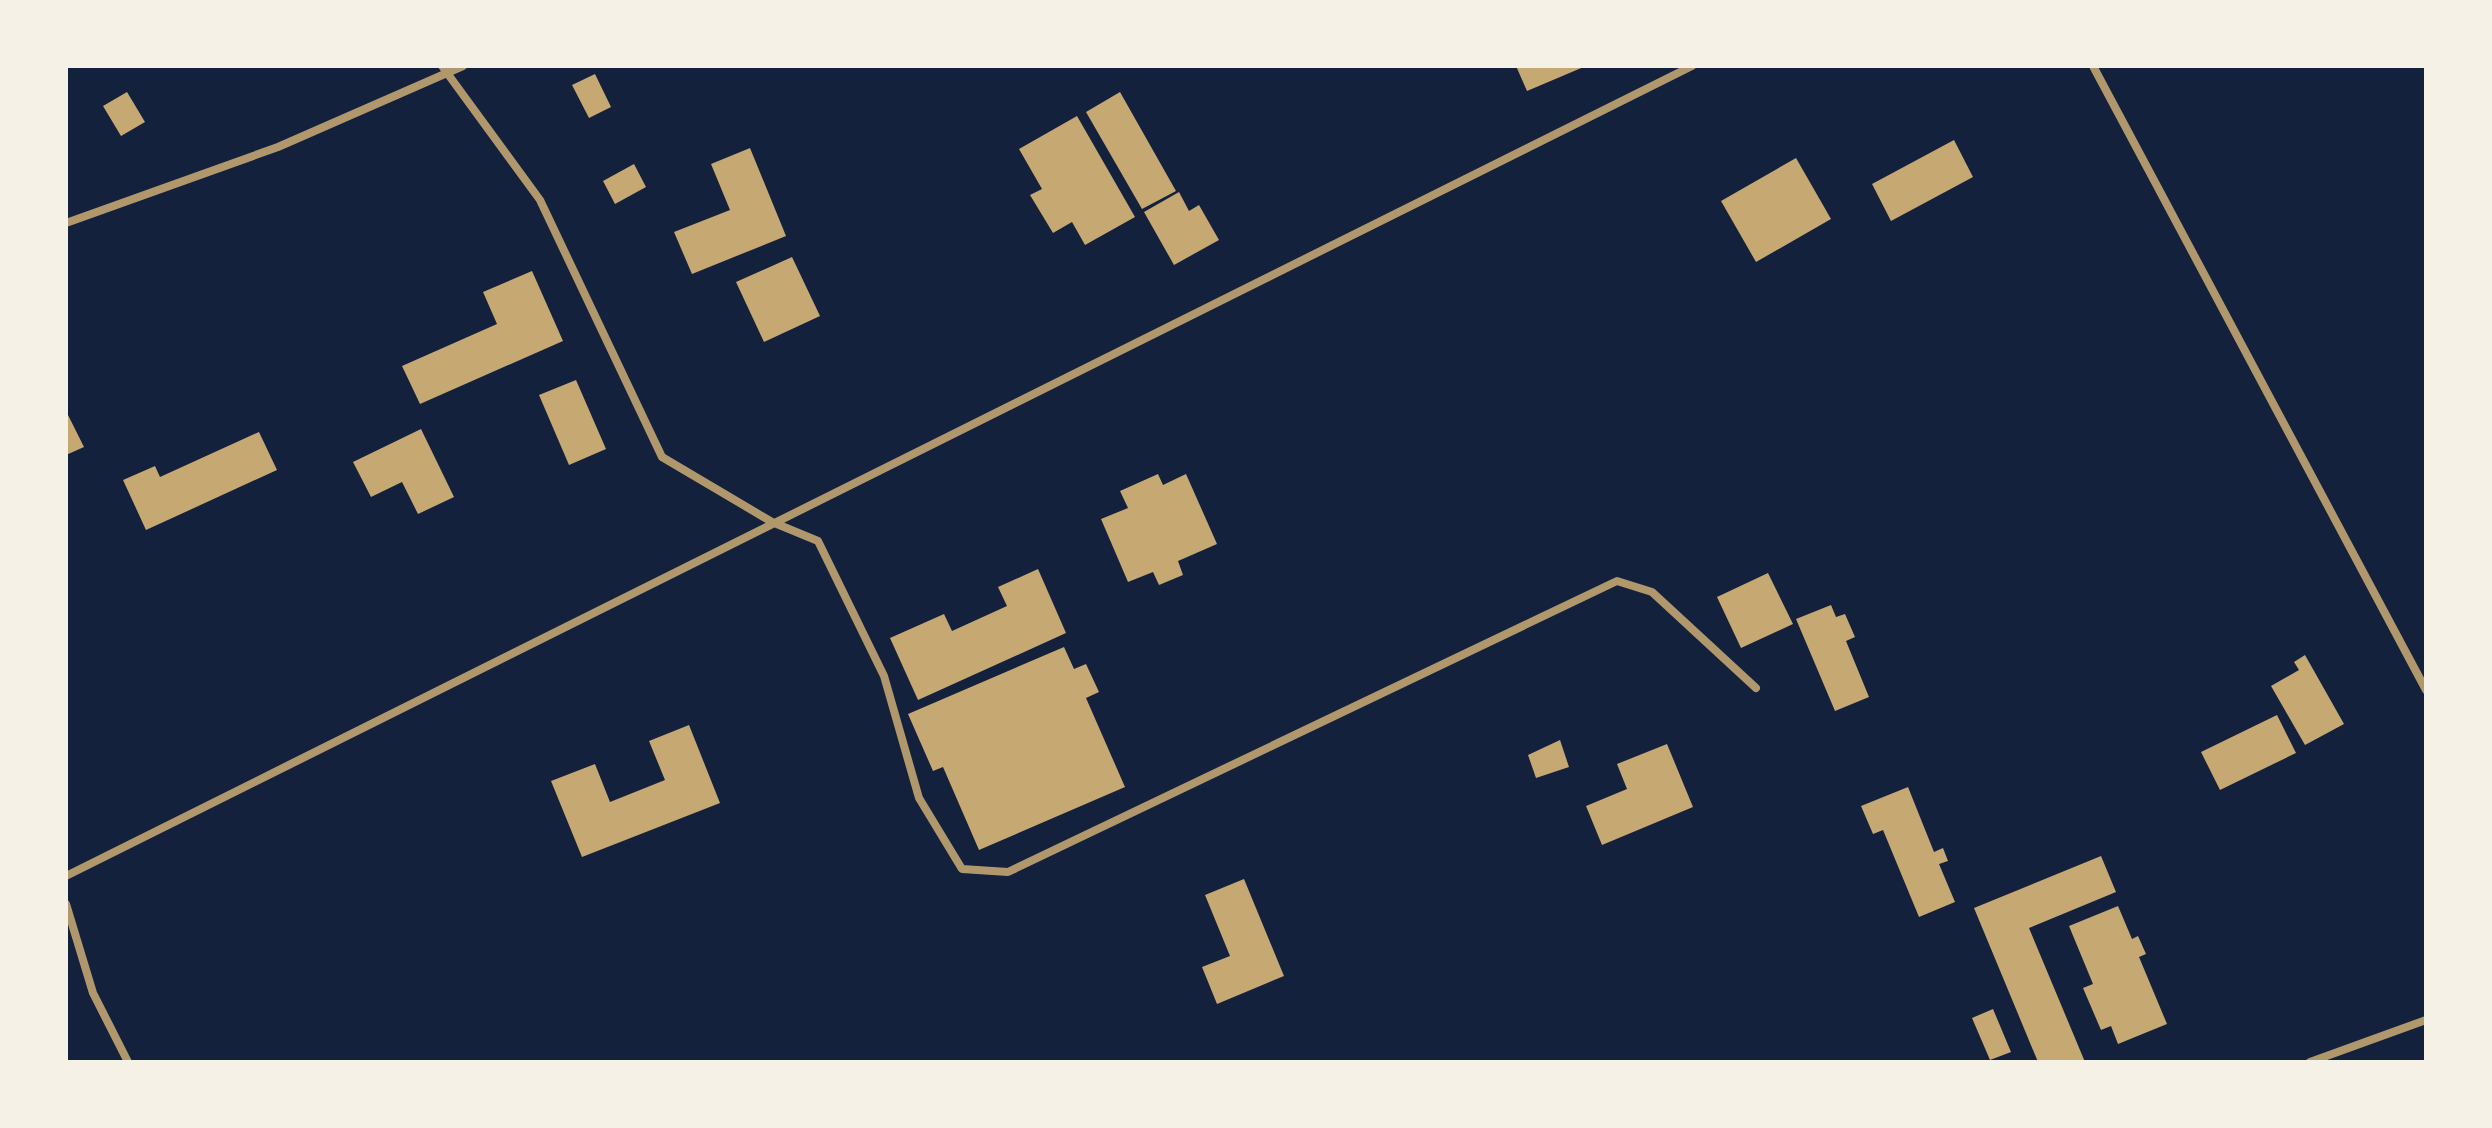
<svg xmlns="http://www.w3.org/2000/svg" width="2492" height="1128" font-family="'DM Sans',sans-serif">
	<rect width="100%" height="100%" fill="#14213d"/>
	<path fill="#c6a872" d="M1516 66H1586L1527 91Z
		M595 74 611 107 589 118 572 85Z
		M127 92 145 122 121 136 103 106Z
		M1120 92 1176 191 1142 209 1086 112Z
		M1077 116 1135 217 1085 245 1072 222 1053 233 1030 195 1042 189 1019 149Z
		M1954 140 1973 177 1891 221 1872 184Z
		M750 148 786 236 692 274 674 232 730 210 711 164Z
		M1796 158 1831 219 1756 262 1721 201Z
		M634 164 646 187 615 204 603 181Z
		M1179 192 1189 211 1199 205 1219 240 1174 265 1144 212Z
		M792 257 820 316 764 342 736 282Z
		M532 271 563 341 420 404 402 366 497 324 483 292Z
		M576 380 606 449 569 465 539 395Z
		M66 411 84 447 66 455Z
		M421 429 454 497 418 514 402 482 371 497 353 462Z
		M259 432 277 470 146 530 123 480 155 466 160 477Z
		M1158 474 1163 485 1186 474 1217 544 1178 561 1183 575 1159 585 1153 572 1128 582 1101 519 1128 508 1120 491Z
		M1038 569 1066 633 918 700 890 638 944 614 952 631 1007 606 998 587Z
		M1768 573 1793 624 1741 648 1717 597Z
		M1831 605 1836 617 1845 614 1855 637 1846 641 1869 697 1835 711 1796 619Z
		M1064 647 1074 669 1086 664 1099 692 1086 698 1125 787 979 850 943 767 933 771 908 714Z
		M2305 655 2344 724 2305 745 2271 686 2299 670 2294 662Z
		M2277 715 2296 753 2220 790 2201 752Z
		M689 725 720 803 582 857 551 781 595 764 610 802 665 780 649 741Z
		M1560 740 1569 767 1536 778 1528 755Z
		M1667 744 1693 807 1602 845 1586 806 1627 789 1617 764Z
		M1908 787 1934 852 1943 848 1948 861 1939 864 1955 902 1919 917 1883 830 1873 834 1861 806Z
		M2101 856 2116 892 2029 928 2085 1062H2038L1974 908Z
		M1244 879 1284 976 1217 1004 1202 967 1230 956 1205 895Z
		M2118 906 2132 939 2138 936 2146 954 2139 957 2167 1024 2118 1044 2111 1026 2101 1030 2083 988 2093 984 2069 926Z
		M1993 1009 2011 1052 1990 1060 1972 1018Z"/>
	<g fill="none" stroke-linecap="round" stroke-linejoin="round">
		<path stroke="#b1986c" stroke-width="8" d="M442 66 540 200 662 457 772 522 818 541 884 676 919 798 962 869 1008 872 1617 581 1652 592 1756 688
			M2093 66 2426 690
			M66 223 278 147 463 66
			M66 876 1692 66
			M66 904 93 993 128 1062
			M2310 1062 2426 1020"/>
	</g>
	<rect width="2492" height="1128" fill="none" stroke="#f6f1e7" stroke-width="136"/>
</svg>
